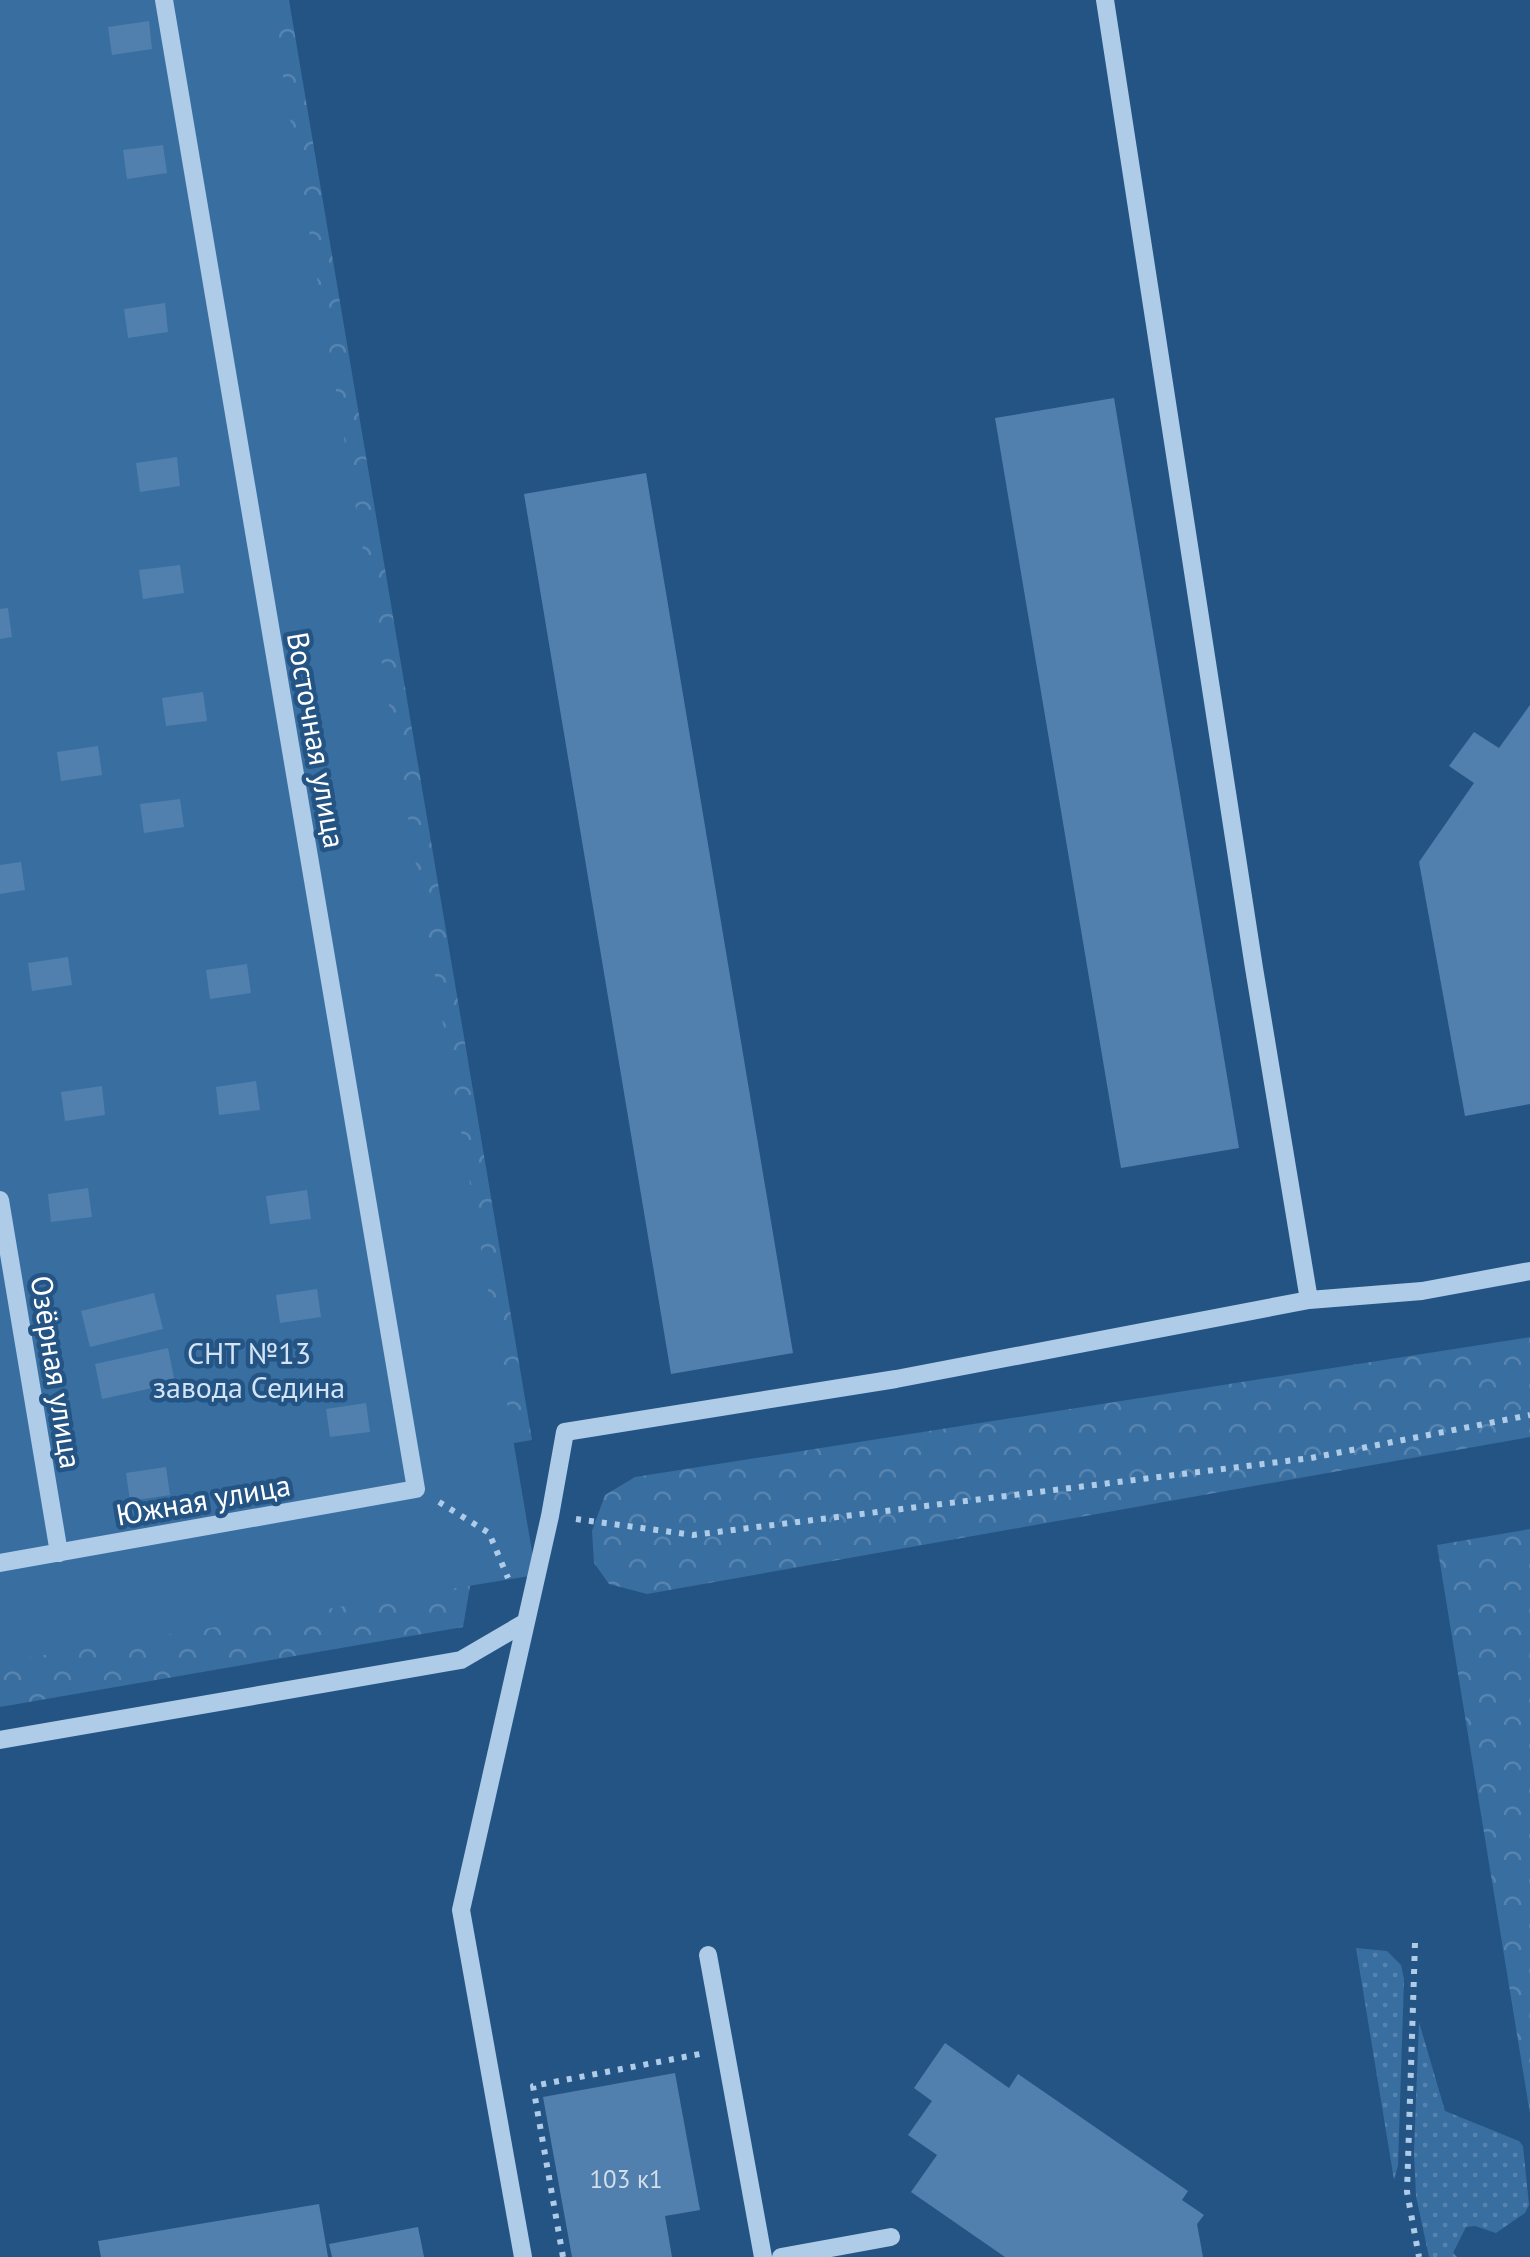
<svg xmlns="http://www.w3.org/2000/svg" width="1530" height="2257" font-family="'PT Sans',sans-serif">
	<defs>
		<pattern id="grass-dots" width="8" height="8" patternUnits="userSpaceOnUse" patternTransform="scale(2.5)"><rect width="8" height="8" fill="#396ea1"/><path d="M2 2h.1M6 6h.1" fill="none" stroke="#5784af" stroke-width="1.8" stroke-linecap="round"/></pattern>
		<pattern id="forest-crowns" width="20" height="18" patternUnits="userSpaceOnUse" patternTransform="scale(2.5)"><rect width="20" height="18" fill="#396ea1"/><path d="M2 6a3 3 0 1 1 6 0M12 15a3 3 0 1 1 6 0" fill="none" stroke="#5784af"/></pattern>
	</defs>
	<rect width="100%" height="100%" fill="#245484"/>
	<path fill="url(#grass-dots)" d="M1356 1948 1387 1951 1401 1965 1404 1979 1398 2165 1394 2180Z
		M1419 2022 1445 2111 1519 2141 1523 2146 1529 2205 1525 2213 1496 2233 1475 2226 1466 2227 1453 2253 1457 2257H1429L1416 2196 1414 2152Z"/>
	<path fill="url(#forest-crowns)" d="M193 0H289L532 1440 433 1457Z
		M1530 1337V1437L647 1594 609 1584 594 1563 592 1531 605 1495 635 1477Z
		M484 1506 463 1627 0 1707V1590Z
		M1530 1529V2114L1437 1545Z"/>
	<path fill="#396ea1" d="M0 0H270L536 1575 0 1662Z"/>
	<path fill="#5180ae" d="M149 21 152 49 112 55 108 27Z
		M163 145 167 173 127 179 123 150Z
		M165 303 168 332 128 338 124 309Z
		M1114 398 1239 1148 1121 1168 995 418Z
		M177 457 180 486 140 492 136 463Z
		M646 473 793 1353 671 1374 524 494Z
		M180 565 184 593 143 599 139 570Z
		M8 608 12 637 0 639V609Z
		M203 692 207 721 166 726 162 698Z
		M1530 705V1104L1465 1116 1419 862 1474 783 1449 766 1474 732 1499 748Z
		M98 746 102 775 61 781 57 752Z
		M180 799 184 827 144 833 140 804Z
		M21 862 25 890 0 894V865Z
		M68 957 72 985 32 991 28 963Z
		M247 964 251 993 210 999 206 970Z
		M256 1081 260 1110 219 1115 216 1087Z
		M102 1086 105 1115 65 1121 61 1092Z
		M88 1188 92 1217 51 1222 48 1194Z
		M307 1190 311 1219 270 1224 266 1196Z
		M317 1289 321 1317 280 1323 276 1295Z
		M154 1293 163 1329 90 1347 81 1311Z
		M168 1348 175 1383 102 1399 95 1364Z
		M366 1403 370 1432 330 1437 326 1409Z
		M166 1467 170 1495 130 1501 126 1473Z
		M945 2043 1009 2088 1018 2074 1188 2191 1182 2200 1204 2215 1197 2224 1203 2257H1005L911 2192 937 2155 908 2135 932 2101 914 2088Z
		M675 2073 700 2210 665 2216 672 2257H572L543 2097Z
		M319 2204 328 2257H101L98 2241Z
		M418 2227 424 2257H332L329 2244Z"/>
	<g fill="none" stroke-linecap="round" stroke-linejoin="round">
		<path stroke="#aecbe8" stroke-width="6" stroke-dasharray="5 8" stroke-linecap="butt" d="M439 1502 489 1533 508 1578
			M576 1519 693 1535 1311 1458 1530 1415
			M1415 1943 1407 2192 1419 2257
			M563 2257 533 2086 700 2054"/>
		<path stroke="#aecbe8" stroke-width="18" d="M1105 0 1254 968 1309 1300
			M0 1200 59 1553
			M0 1563 416 1489 164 0
			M0 1740 461 1660 526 1622
			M708 1955 763 2257
			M523 2257 461 1910 550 1516 565 1432 896 1379 1309 1300 1422 1291 1530 1271
			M781 2257 891 2237"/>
	</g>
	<g text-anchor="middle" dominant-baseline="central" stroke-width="9" stroke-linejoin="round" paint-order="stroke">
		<g font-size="25" fill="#d4dfeb">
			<text x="626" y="2179">103 к1</text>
		</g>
		<g font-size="30" fill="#fff" stroke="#245484">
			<text transform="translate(317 740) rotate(80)">Восточная улица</text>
			<text transform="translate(57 1372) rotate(81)">Озёрная улица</text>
			<text transform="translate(203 1499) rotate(-10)">Южная улица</text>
		</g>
		<g font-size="30" fill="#d2e4f6" stroke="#245484">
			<text x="249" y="1352">СНТ №13<tspan x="249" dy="34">завода Седина</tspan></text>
		</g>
	</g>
</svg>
